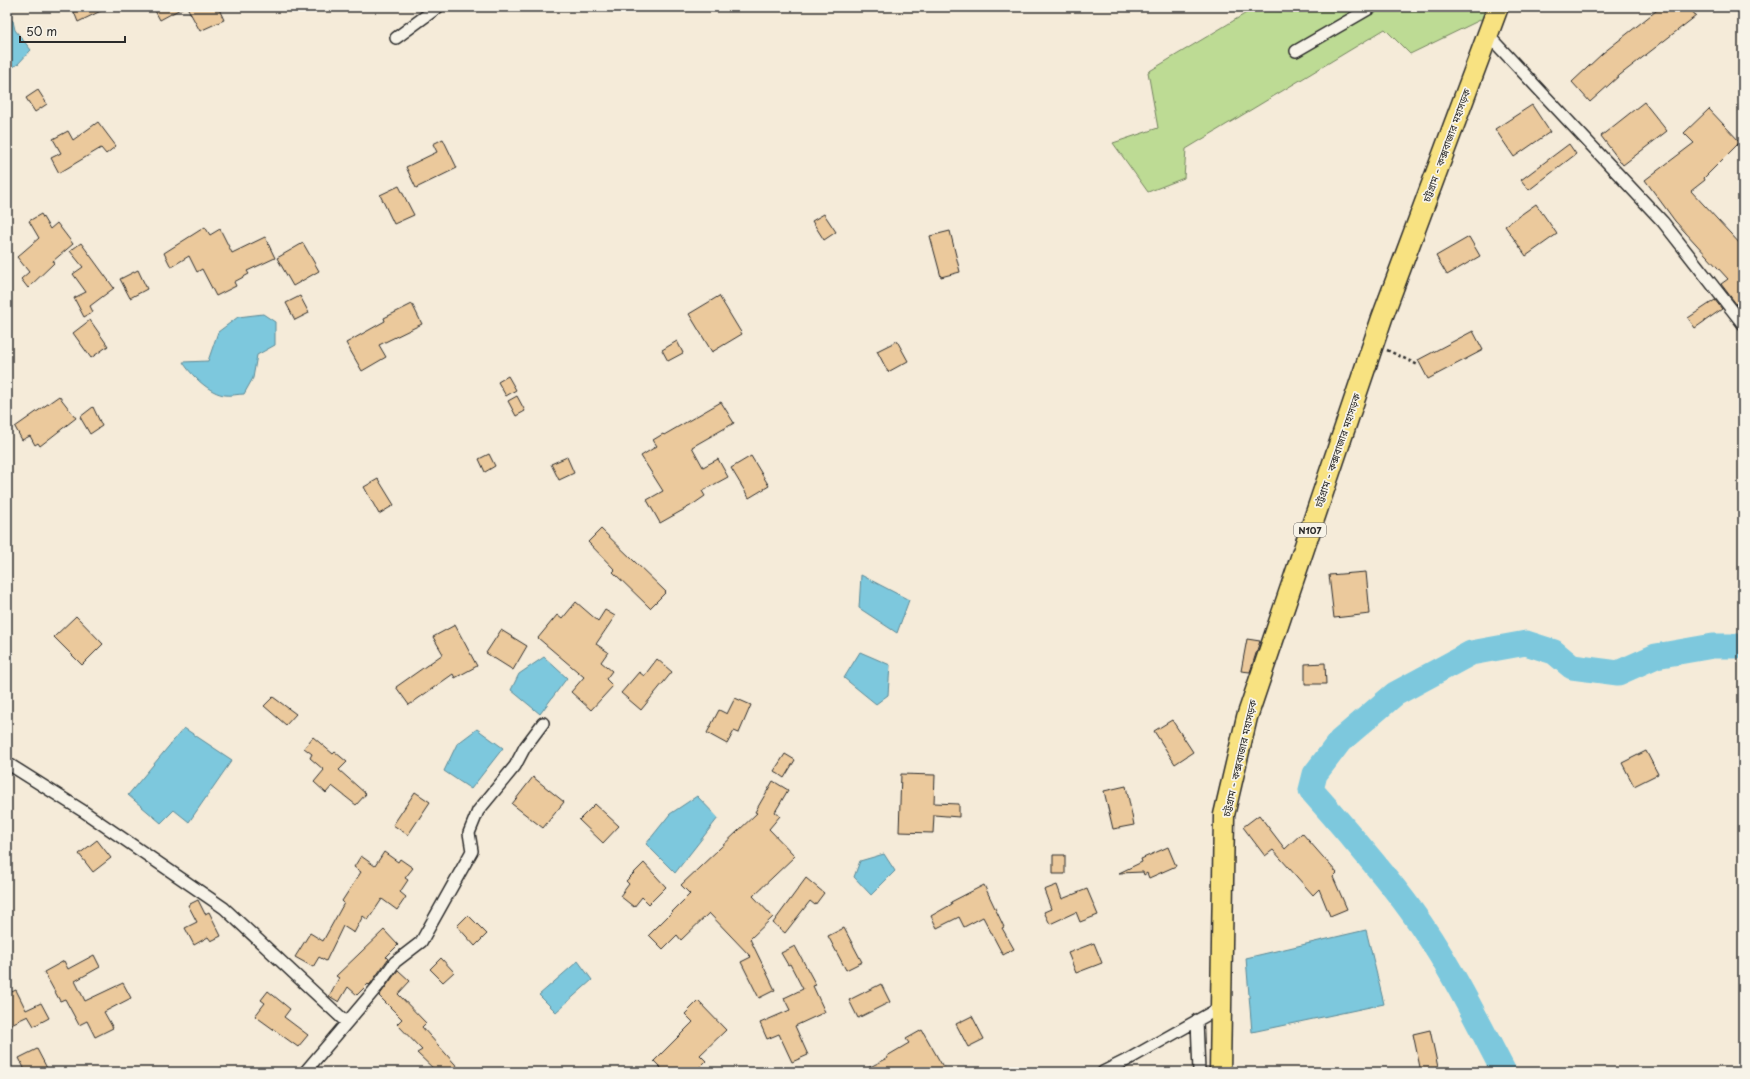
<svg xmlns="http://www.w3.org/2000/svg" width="1750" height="1079" font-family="'Playpen Sans','Noto Sans Bengali',sans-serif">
	<rect width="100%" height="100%" fill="#f5ebd9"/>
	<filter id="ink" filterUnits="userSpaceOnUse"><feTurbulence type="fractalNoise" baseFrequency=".025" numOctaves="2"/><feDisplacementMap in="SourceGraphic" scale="8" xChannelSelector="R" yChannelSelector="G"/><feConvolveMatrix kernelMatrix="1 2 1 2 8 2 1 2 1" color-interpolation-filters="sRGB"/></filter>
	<g filter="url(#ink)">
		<path fill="#bddb94" stroke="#748360" d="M1306 7H1507L1410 54 1385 29 1186 149 1184 178 1148 192 1113 143 1158 128 1148 72 1253 9 1296 12Z"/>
		<path fill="#7dc8dd" stroke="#5c8996" d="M7 17 13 21 15 30 31 50 17 65 7 69Z
			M263 314 275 322V345L257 355 253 378 244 394C238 394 231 396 225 395 210 394 190 374 183 362L208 361 218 332 238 317Z
			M861 575 909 600 897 633 859 608Z
			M860 652 890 665 888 695 876 704 844 678Z
			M544 657 567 678 540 714 511 690 519 674Z
			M184 728 232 760 189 822 174 810 161 823 128 795Z
			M477 729 503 748 471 789 444 771 457 744Z
			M697 796 718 818 675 873 646 844 670 814Z
			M884 854 895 871 871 895 854 877 860 861Z
			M1366 930 1384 1004 1252 1032 1246 958Z
			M578 961 592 980 556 1012 539 995Z"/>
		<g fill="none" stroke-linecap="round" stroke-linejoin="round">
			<path stroke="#7dc8dd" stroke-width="25" d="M1504 1072C1475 1017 1447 959 1410 909 1379 867 1345 829 1311 790L1315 774 1340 741 1395 694 1471 653 1526 643 1554 652 1572 667 1618 673 1656 656 1713 646H1743"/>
		</g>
		<path fill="#ebc99c" stroke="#2b2b2b" d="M81 7H109L78 22 74 12Z
			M153 7H184L160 20Z
			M187 7H218L224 20 200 31Z
			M1661 7H1689L1696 16 1620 75 1590 102 1572 82 1603 53Z
			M38 90 47 104 35 112 26 98Z
			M1644 102 1667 131 1623 165 1601 136Z
			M1532 105 1550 132 1514 157 1495 129Z
			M1709 109 1740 142 1704 178 1705 180 1691 191 1743 247V313L1721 284 1728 279 1675 221 1645 180 1694 143 1684 133Z
			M98 122 116 146 106 154 101 148 59 173 51 158 61 153 53 139 68 131 73 140Z
			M443 139 457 168 416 188 406 167 437 152 433 144Z
			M1569 144 1576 154 1529 190 1521 180Z
			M399 186 414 215 394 224 380 195Z
			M1536 204 1557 234 1526 256 1505 226Z
			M41 214 50 229 57 223 73 244 53 261 54 263 28 288 21 279 29 272 17 257 39 238 29 221Z
			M824 214 836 232 824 240 812 221Z
			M205 227 210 235 220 229 232 253 265 237 275 258 247 271 249 274 234 282 236 286 216 296 202 269 197 272 189 256 171 267 164 253Z
			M950 231 960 272 941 277 930 236Z
			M1469 237 1480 256 1447 275 1436 256Z
			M81 243 114 288 90 306 93 312 84 317 74 298 86 292 73 274 83 267 70 251Z
			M303 243 319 271 293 286 277 258Z
			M138 270 147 289 130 298 120 279Z
			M300 296 309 313 295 320 286 303Z
			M719 296 742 334 712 352 689 314Z
			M1715 300 1722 309 1695 328 1688 318Z
			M412 304 422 324 379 345 386 357 362 371 346 343 385 321 384 318Z
			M90 320 108 346 91 358 73 333Z
			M1473 331 1483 350 1428 379 1418 360Z
			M677 341 683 353 668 361 662 350Z
			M897 341 908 361 888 372 877 351Z
			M508 376 516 390 506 396 498 382Z
			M59 396 76 418 40 446 38 443 35 445 30 436 22 440 15 427Z
			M517 396 525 411 516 416 508 401Z
			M721 402 734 423 692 447 703 467 718 459 728 477 702 491 705 496 692 505 660 523 647 500 663 491 641 456 657 446 653 440 663 434 664 435Z
			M93 407 102 426 90 434 80 417Z
			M489 454 495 466 485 472 479 459Z
			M751 456 769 486 749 498 731 468Z
			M567 457 574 473 559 480 551 464Z
			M378 479 394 505 379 514 364 487Z
			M601 529 666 592 650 608 613 572 615 570 588 542Z
			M1366 572 1370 614 1334 618 1329 575Z
			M576 602 598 621 605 610 615 616 596 644 608 652 601 662 612 671 606 679 613 686 591 710 571 692 584 677 538 638 557 615 562 619Z
			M76 616 103 644 82 665 54 637Z
			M455 625 477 666 455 678 453 674 409 705 396 687 443 654 433 637Z
			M501 630 527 646 513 670 486 653Z
			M1247 639 1260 641 1250 672 1241 671Z
			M657 659 672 672 641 710 621 693 639 672 644 676Z
			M1325 663 1326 684H1305V664Z
			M273 697 296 714 286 725 264 706Z
			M735 698 751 705 739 733 734 731 727 744 707 733 719 710 727 714Z
			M1172 720 1193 752 1175 764 1154 731Z
			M313 737 333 754 335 752 347 762 339 770 366 794 356 805 332 786 326 793 314 782 324 770 310 758 312 754 304 748Z
			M1646 751 1658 774 1634 786 1622 763Z
			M785 754 795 760 784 778 774 771Z
			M901 774 935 775 934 803 959 804V817L934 815 933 833 899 832Z
			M533 777 564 802 543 828 512 804Z
			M773 781 788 790 775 812 780 816 769 829 795 856 753 896 773 917 750 939 775 990 759 998 741 962 751 957 709 913 681 940 677 935 663 949 649 935 690 894 681 885 757 813 755 812Z
			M1126 786 1134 825 1113 829 1104 791Z
			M415 792 430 802 408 835 393 825Z
			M595 804 619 826 603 843 579 820Z
			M1259 815 1285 849 1302 833 1337 873 1333 877 1347 909 1330 916 1319 889 1313 895 1273 850 1265 856 1243 827Z
			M97 840 111 858 93 872 79 854Z
			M1168 847 1176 866 1149 878 1147 873 1144 875 1143 872 1119 873 1142 862 1141 859Z
			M384 852 398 862 400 859 413 868 405 878 408 880 400 892 406 897 397 910 382 899 368 920 363 916 354 933 343 926 326 961 319 957 313 967 295 957 310 933 323 941 344 903 342 901 361 872 354 867 361 856 375 866Z
			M1053 855H1065V874H1053Z
			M644 863 666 887 649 904 642 897 634 907 620 896 629 884 626 881Z
			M806 878 824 893 815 905 810 901 785 933 773 923Z
			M984 885 1004 927 1002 928 1014 949 1003 955 983 917 964 927 959 917 937 928 931 916 952 904 951 902Z
			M1057 885 1062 899 1087 889 1098 915 1080 922 1076 912 1050 924 1044 912 1051 909 1044 890Z
			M198 900 205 914 209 912 221 936 211 941 208 937 194 945 185 928 197 922 188 905Z
			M468 915 487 934 475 946 457 926Z
			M844 928 862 962 846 970 828 936Z
			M384 930 398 945 386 957 388 959 371 983 369 985 368 984 357 995 348 987 339 1002 329 996 339 978 336 976Z
			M1094 943 1102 963 1076 973 1068 953Z
			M795 946 816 985 813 986 825 1012 795 1026 808 1055 792 1062 779 1034 767 1039 760 1023 790 1010 784 998 803 989 790 964 788 965 781 953Z
			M94 955 100 967 75 981 85 1001 123 983 131 998 104 1012 113 1028 95 1037 87 1021 79 1025 65 999 60 1001 44 972 64 961 68 969Z
			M441 958 454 972 443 982 430 969Z
			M398 970 410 981 398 994 426 1023 422 1027 462 1072H437L417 1053 422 1050 397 1024 402 1019 379 996Z
			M881 984 890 1002 858 1018 849 1000Z
			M16 990 26 1010 41 1003 49 1018 34 1026 28 1016 7 1026V994Z
			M268 991 290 1009 284 1017 308 1035 298 1047 255 1016 265 1003 261 1000Z
			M698 1001 726 1030 700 1055 706 1061 695 1072H665L654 1061 693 1022 685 1014Z
			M972 1016 984 1039 968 1047 956 1024Z
			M922 1030 946 1072H860L888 1058 887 1056 909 1043 906 1039Z
			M1430 1030 1439 1072H1421L1413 1034Z
			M37 1049 49 1072H26L19 1058Z"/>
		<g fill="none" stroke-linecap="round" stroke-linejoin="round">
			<g stroke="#2b2b2b" stroke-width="14">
				<path id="street" d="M1487 34 1663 222 1743 324
					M396 38 438 7
					M1296 51 1372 7
					M7 763 83 811 224 908 346 1022
					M1197 1020 1199 1072
					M305 1072 377 987 395 962 421 942 472 851 469 833 478 811 515 766 525 747 543 723
					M1103 1072 1127 1060 1223 1006"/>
			</g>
			<g stroke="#2b2b2b" stroke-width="23">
				<path id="highway" d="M1220 1072 1224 815 1247 717 1382 318 1498 7"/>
			</g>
			<path stroke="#2b2b2b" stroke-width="2.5" stroke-dasharray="3 3" stroke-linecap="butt" d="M1387 350 1418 365"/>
			<use href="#street" stroke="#f7f3e8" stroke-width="11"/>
			<use href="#highway" stroke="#f8e281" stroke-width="20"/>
		</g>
	</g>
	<g text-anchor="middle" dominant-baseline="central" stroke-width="3.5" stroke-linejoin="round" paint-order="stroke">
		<rect fill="#f7f3e8" stroke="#686764" stroke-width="1" x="1294" y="523" width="32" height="14" rx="3"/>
		<g font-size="9" font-weight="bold" fill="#2b2b2b">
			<text x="1310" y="530">N107</text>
		</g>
		<g font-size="10" fill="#2b2b2b" stroke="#f7f3e8">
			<text transform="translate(1446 145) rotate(-70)">চট্টগ্রাম - কক্সবাজার মহাসড়ক</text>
			<text transform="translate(1337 450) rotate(-71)">চট্টগ্রাম - কক্সবাজার মহাসড়ক</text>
			<text transform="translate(1239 758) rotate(-77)">চট্টগ্রাম - কক্সবাজার মহাসড়ক</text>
		</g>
	</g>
	<rect width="1750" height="1079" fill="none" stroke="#f7f3e8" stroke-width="24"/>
	<rect x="12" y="12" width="1726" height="1055" fill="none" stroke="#2b2b2b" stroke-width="1.5" filter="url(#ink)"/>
	<path d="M20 36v6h105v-6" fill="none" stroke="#2b2b2b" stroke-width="2"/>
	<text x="26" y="36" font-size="12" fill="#2b2b2b" stroke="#f7f3e8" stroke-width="3" paint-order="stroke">50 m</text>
</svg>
